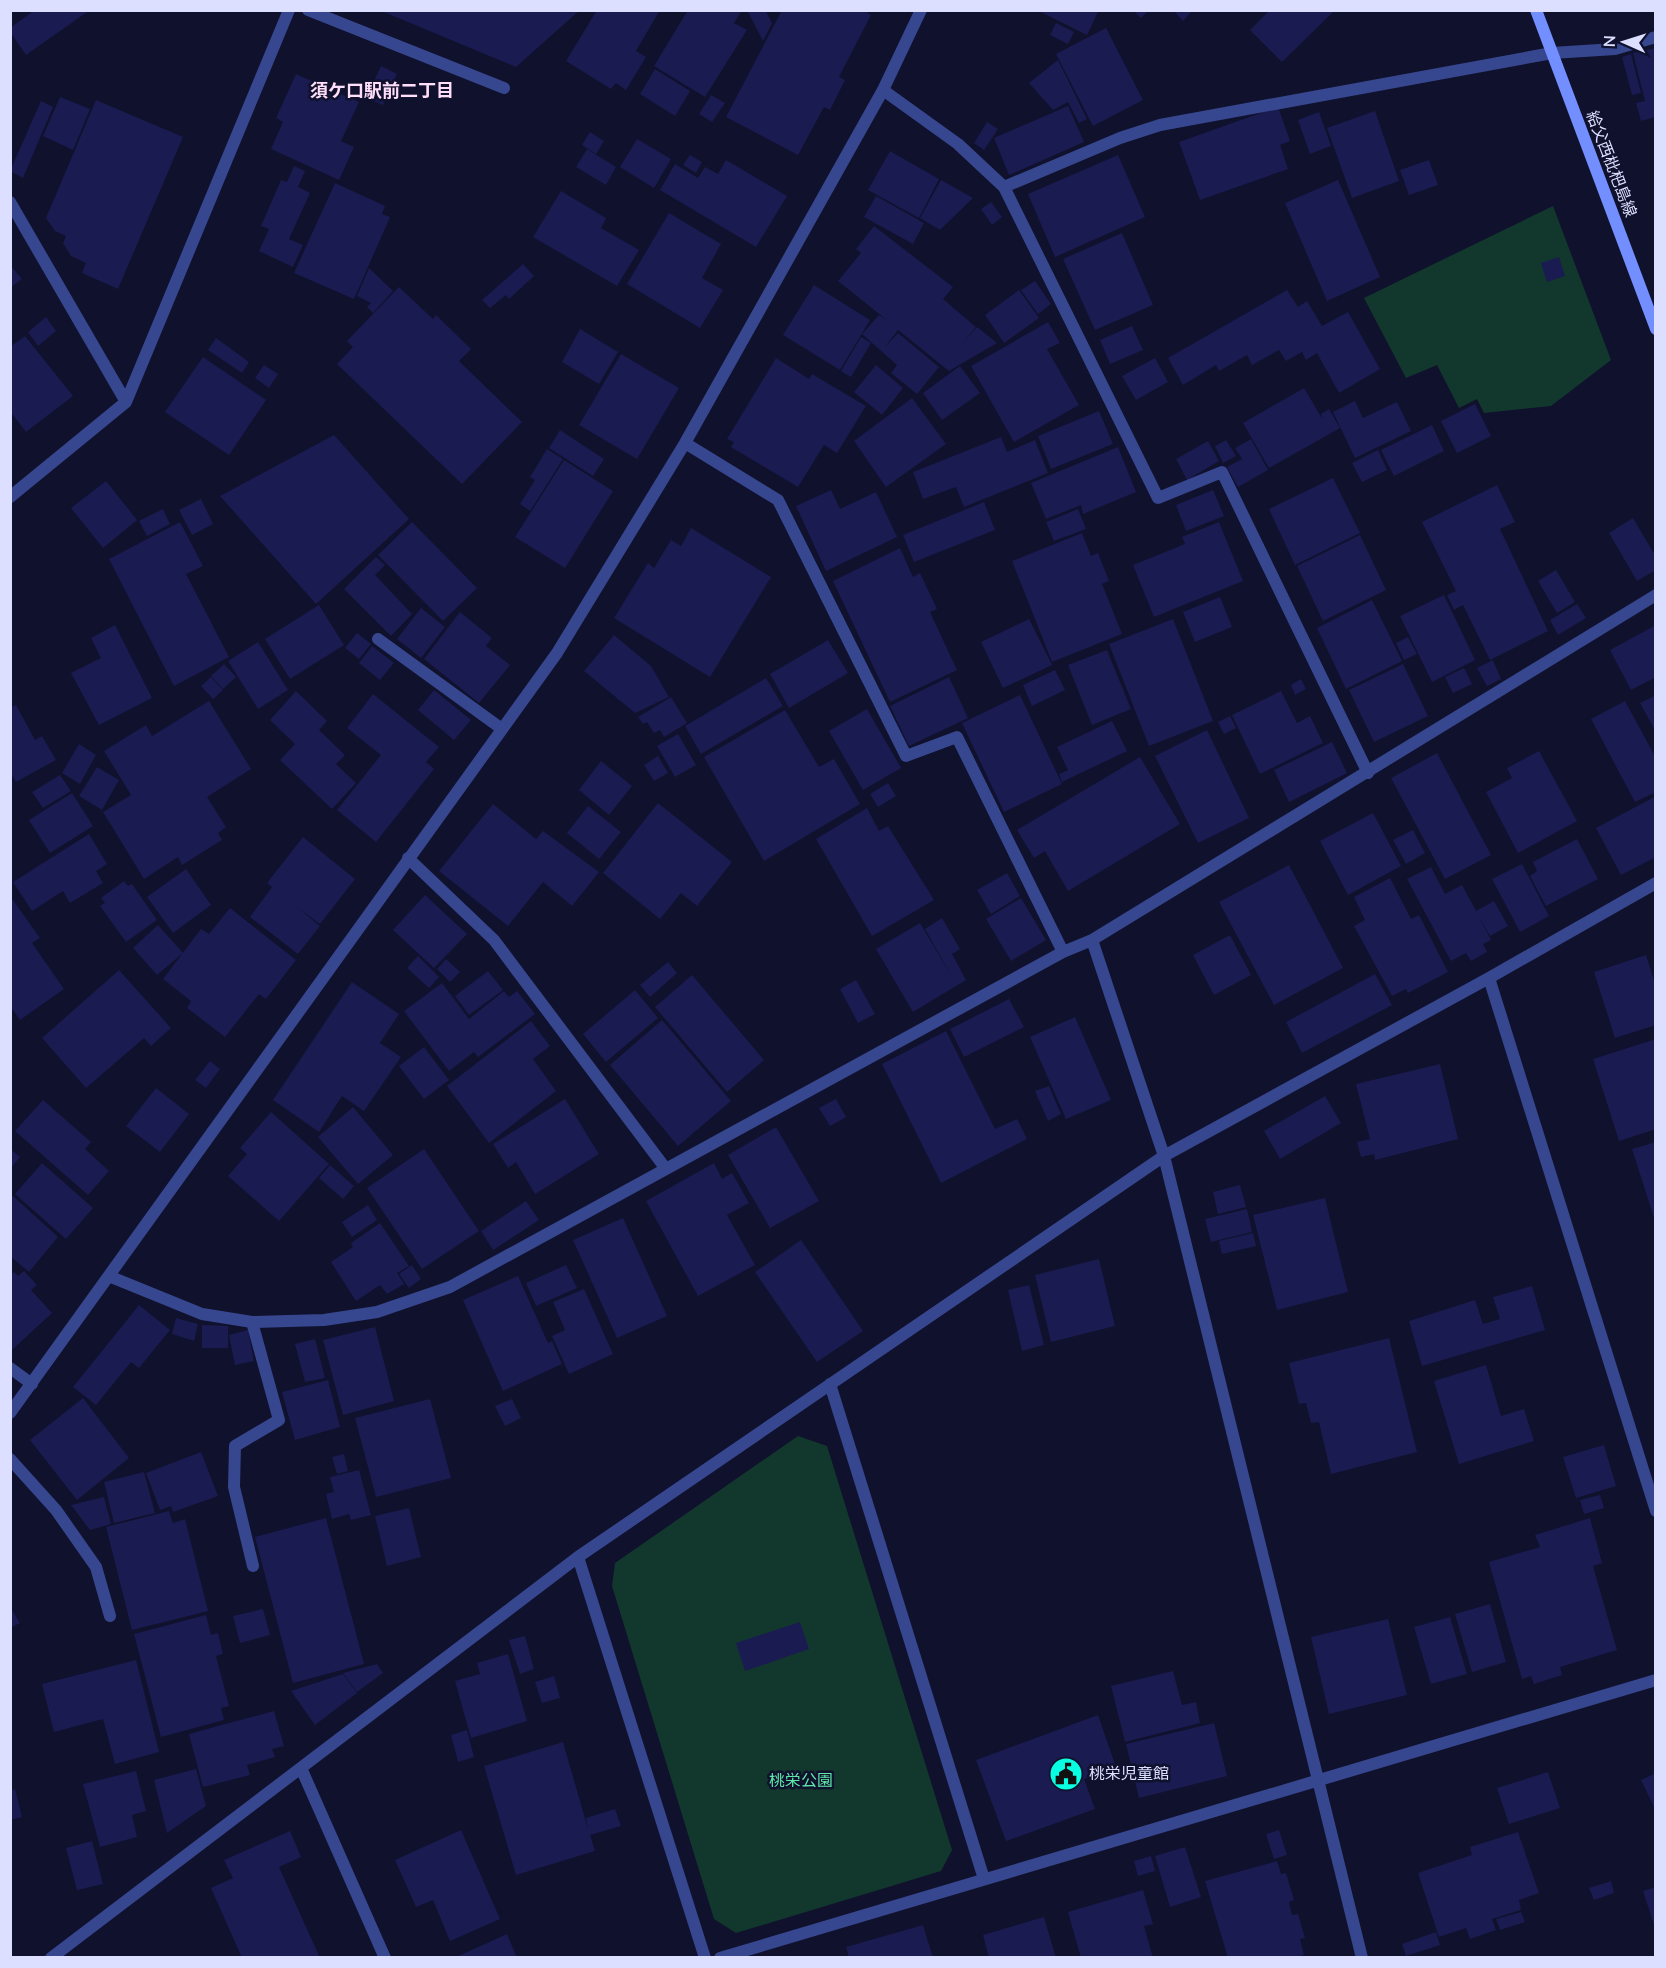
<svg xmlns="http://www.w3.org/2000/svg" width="1666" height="1968" font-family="'Nunito Sans','Noto Sans JP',sans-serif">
	<rect width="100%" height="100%" fill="#10112d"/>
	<path fill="#12382e" d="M1553 206 1611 360 1551 406 1484 413 1477 399 1459 408 1437 365 1406 378 1364 298Z
		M798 1436 827 1446 952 1850 941 1871 736 1933 714 1919 612 1586 615 1563Z"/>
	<path fill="#1a1b50" d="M35 10H90L26 55 10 32V28Z
		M379 10H580L516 67Z
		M597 10H660L636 51 646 57 626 90 616 83 611 89 566 61Z
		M688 10H742L734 23 747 30 705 97 654 66Z
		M747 10H765L772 23 763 41Z
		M782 10H863L871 15 839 77 845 80 830 110 824 107 798 155 726 117Z
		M1037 10H1099L1087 35Z
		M1133 10H1149L1141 18Z
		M1173 10H1193L1183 21Z
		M1270 10H1335L1282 62 1250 30Z
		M1056 23 1074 32 1068 44 1050 35Z
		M1106 28 1143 100 1093 126 1056 54Z
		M1656 48V117L1641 121 1636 103 1645 101 1633 53Z
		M1631 54 1641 93 1632 95 1622 57Z
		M1058 60 1087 119 1079 123 1068 102 1053 110 1029 83Z
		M381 66 397 74 383 105 366 98Z
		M655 69 690 91 675 116 640 94Z
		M296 74 359 102 341 141 354 147 339 180 271 149 283 122 276 118Z
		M711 95 725 103 712 122 699 114Z
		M60 97 90 109 73 150 43 136Z
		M96 100 183 137 118 289 82 273 86 263 71 256 63 243 66 236 55 231 46 218Z
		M41 101 53 107 23 178 10 171Z
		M1068 106 1084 142 1009 175 994 138Z
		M1278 107 1290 141 1280 145 1288 169 1200 200 1179 142Z
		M1375 111 1399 181 1352 198 1327 128Z
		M1319 112 1331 146 1310 154 1298 120Z
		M987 122 998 129 984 150 974 143Z
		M590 132 604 141 596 154 582 145Z
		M637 139 671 159 654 188 620 167Z
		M587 149 616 167 606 185 576 167Z
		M890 151 939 179 919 218 868 190Z
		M690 155 702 162 696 173 683 165Z
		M1118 155 1145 217 1055 257 1028 194Z
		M726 160 787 196 756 247 660 190 675 164 698 178 705 167 718 174Z
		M1429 160 1438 185 1409 195 1400 170Z
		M294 166 305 171 298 187 310 193 289 239 303 245 293 267 259 251 269 229 261 226 281 180 287 182Z
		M941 180 973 198 940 230 920 218Z
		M1338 180 1380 277 1327 301 1285 203Z
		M335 183 385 206 382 214 390 217 354 299 294 273Z
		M561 191 606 218 601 228 639 250 617 286 533 237Z
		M876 196 924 223 913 244 864 217Z
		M991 202 1002 217 992 225 981 209Z
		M669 213 721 244 702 278 723 290 700 328 627 284Z
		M874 226 953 287 943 299 976 327 961 345 977 327 997 343 949 371 898 330 884 348 898 333 939 367 917 394 891 373 897 365 862 334 879 315 888 321 838 281 861 253 856 249Z
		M1122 233 1153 305 1095 330 1063 259Z
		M1559 257 1565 276 1547 282 1541 263Z
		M523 264 534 276 509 299 506 295 490 308 482 300Z
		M10 265 22 279 10 288Z
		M369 268 393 291 373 313 367 307 371 303 357 296Z
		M1035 281 1051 304 1038 314 1021 290Z
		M814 285 870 320 840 370 783 335Z
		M399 287 433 319 436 315 471 349 459 361 522 422 462 484 337 364 353 347 347 341Z
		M1019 290 1039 318 1004 343 985 315Z
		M1287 290 1298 307 1307 301 1322 326 1348 312 1380 369 1339 393 1317 353 1306 360 1302 352 1286 361 1279 350 1252 365 1247 355 1219 371 1216 365 1183 385 1168 358Z
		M46 317 56 331 38 346 28 332Z
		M1048 322 1060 343 1047 349 1079 405 1014 442 971 366Z
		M1132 326 1143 350 1110 364 1100 340Z
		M580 329 618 352 599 384 562 362Z
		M25 336 73 396 26 432 10 411V347Z
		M861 337 871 343 851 377 841 371Z
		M216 338 249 362 242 373 208 350Z
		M621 354 679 388 637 459 579 425Z
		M203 357 266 400 229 455 165 412Z
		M776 358 809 379 812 374 866 406 837 453 824 445 798 487 731 447 734 442 727 439Z
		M1155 358 1168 382 1136 400 1122 376Z
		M264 365 278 374 269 388 255 378Z
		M876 365 903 388 882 415 854 392Z
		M960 366 980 393 942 420 923 393Z
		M1304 388 1323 420 1321 414 1329 409 1340 428 1269 468 1243 423Z
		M912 398 946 444 886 487 854 441Z
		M1355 401 1363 418 1397 402 1411 431 1355 458 1333 412Z
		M1475 404 1491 436 1457 453 1441 421Z
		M1099 411 1113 444 1051 469 1038 436Z
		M1432 425 1444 451 1394 476 1381 450Z
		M560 430 604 459 593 476 549 448Z
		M334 435 409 519 316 604 220 496Z
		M1001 437 1007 452 1035 440 1048 473 964 507 956 487 923 499 913 472Z
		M1251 439 1268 470 1238 487 1227 467 1242 459 1235 448Z
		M1226 440 1236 456 1223 463 1215 446Z
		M1208 441 1219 461 1187 480 1176 459Z
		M1118 447 1136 492 1083 514 1081 505 1046 519 1031 483Z
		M547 449 563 459 530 511 520 504 535 480 530 477Z
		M1378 450 1387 470 1362 482 1352 463Z
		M564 460 613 491 565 568 515 537Z
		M1333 478 1360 533 1295 565 1269 509Z
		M106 481 137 520 103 548 71 508Z
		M1497 485 1515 522 1500 529 1548 631 1490 660 1463 605 1454 610 1447 595 1456 591 1422 522Z
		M831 490 840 509 876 492 897 537 826 571 796 506Z
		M1213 490 1224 516 1186 531 1176 505Z
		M201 499 213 524 192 535 179 510Z
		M984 502 995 530 914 562 903 535Z
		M163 509 170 524 147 536 139 521Z
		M1078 509 1086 529 1054 541 1046 522Z
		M1633 518 1656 557V570L1637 581 1609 533Z
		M180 522 203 566 186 574 229 657 174 686 109 559Z
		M412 522 477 588 443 621 378 555Z
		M1219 522 1243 581 1154 617 1133 565 1185 544 1182 537Z
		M691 528 771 577 710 677 614 618 648 563 654 568 671 540 681 546Z
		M1082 533 1091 556 1098 553 1109 581 1102 584 1122 634 1052 662 1012 561Z
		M1360 535 1386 590 1323 621 1297 566Z
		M900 548 913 577 920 573 937 609 930 612 957 670 890 702 833 581Z
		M376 557 385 565 375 575 412 614 391 636 344 589Z
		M1556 570 1575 602 1557 613 1538 581Z
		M1444 595 1475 660 1432 682 1400 616Z
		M1220 597 1232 627 1195 642 1183 612Z
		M1372 600 1402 661 1346 689 1317 628Z
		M1577 604 1586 618 1558 635 1550 620Z
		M319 605 344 645 290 679 265 639Z
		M421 608 445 627 421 658 397 639Z
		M460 612 492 638 486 646 510 665 479 703 424 659Z
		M1029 619 1052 665 1003 688 981 642Z
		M1173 619 1213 721 1149 746 1109 644Z
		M115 625 152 698 99 725 71 673 101 658 91 638Z
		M1656 625V677L1631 690 1610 650Z
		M357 633 371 644 359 659 345 648Z
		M614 635 651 666 669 697 635 713 584 671Z
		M1408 637 1417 654 1404 660 1396 643Z
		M828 640 848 673 789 708 770 674Z
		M258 642 288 690 258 709 228 661Z
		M372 646 394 663 380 680 359 663Z
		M1107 650 1131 709 1092 725 1068 665Z
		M1493 660 1501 679 1487 686 1477 668Z
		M224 664 236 677 223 689 211 676Z
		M1403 664 1428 716 1374 742 1349 690Z
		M1464 668 1472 684 1453 693 1445 677Z
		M1055 670 1065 690 1032 706 1023 685Z
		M211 677 223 690 213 699 201 686Z
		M949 677 968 718 909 746 890 706Z
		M766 678 783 706 701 754 685 726Z
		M1301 679 1306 689 1295 695 1291 685Z
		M434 690 471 720 454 740 418 710Z
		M296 691 327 721 319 730 345 755 336 764 356 783 332 809 280 760 295 744 270 720Z
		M1281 691 1297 723 1310 716 1323 743 1260 774 1232 715Z
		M373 694 439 747 426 762 434 769 376 842 337 810 381 755 347 728Z
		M1020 695 1062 784 1004 812 962 723Z
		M1656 695V732L1640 703Z
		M671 697 687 723 664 737 660 730 654 733 647 722 643 724 638 717Z
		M209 701 251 769 207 797 226 827 218 833 222 840 182 865 178 857 144 879 103 812 131 795 104 751 146 725 152 736Z
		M1625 701 1656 758V792L1635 802 1591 719Z
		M16 705 35 740 42 736 56 760 16 782 10 772V708Z
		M867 709 901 768 863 790 829 731Z
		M785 710 819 767 834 759 860 804 764 861 704 757Z
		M1230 716 1236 728 1224 734 1218 722Z
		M1112 721 1127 751 1062 782 1059 774 1068 770 1057 747Z
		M1207 730 1249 818 1198 843 1155 756Z
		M678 734 696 765 675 777 657 746Z
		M1332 742 1347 773 1289 802 1274 770Z
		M79 744 96 755 80 784 62 773Z
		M1539 751 1577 821 1518 853 1486 792 1512 778 1507 768Z
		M1437 753 1491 855 1445 879 1391 778Z
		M658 756 668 773 654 781 644 765Z
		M1140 757 1180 824 1068 891 1045 851 1034 858 1017 830Z
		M601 761 632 786 609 815 579 790Z
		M97 767 119 780 102 810 79 796Z
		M60 775 71 791 43 808 32 792Z
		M888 783 896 796 878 807 870 794Z
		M72 793 93 826 50 853 29 820Z
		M1656 796V857L1621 875 1596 828Z
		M658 803 732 862 697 906 681 893 660 919 603 873Z
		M493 804 536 839 543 831 599 872 572 906 543 882 508 926 439 871Z
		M588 806 621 832 599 859 567 833Z
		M867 808 879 831 888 826 934 900 872 936 816 839Z
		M1373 813 1401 866 1348 895 1320 841Z
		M1413 830 1425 853 1406 864 1393 840Z
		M89 834 107 864 96 871 103 883 70 903 63 891 32 911 13 882Z
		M303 837 355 879 320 924 298 908 320 926 298 954 250 917 272 887 267 883Z
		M1577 839 1598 879 1546 906 1530 876 1537 871 1533 862Z
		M1522 864 1549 916 1520 932 1492 879Z
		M1289 865 1343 968 1274 1005 1219 902Z
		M1431 867 1445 894 1462 885 1476 911 1494 901 1508 926 1490 936 1478 915 1491 940 1483 944 1487 952 1471 961 1466 953 1451 961 1407 879Z
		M186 869 211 905 173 933 147 897Z
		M1007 873 1020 896 991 914 977 890Z
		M1390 878 1411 919 1419 915 1448 972 1408 993 1406 989 1392 996 1354 926 1365 920 1354 897Z
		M124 881 128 886 132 884 157 920 126 942 100 906 105 903 101 898Z
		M425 895 467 934 434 968 393 930Z
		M10 896 40 938 32 943 64 989 20 1020 10 1006Z
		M1021 898 1046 940 1011 961 986 919Z
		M230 908 296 960 266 999 259 994 225 1037 187 1008 191 1001 163 979 201 929 209 934Z
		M942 918 960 949 952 954 966 980 913 1012 876 949 920 923 952 977 925 929Z
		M158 925 183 953 157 975 133 948Z
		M1230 935 1251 975 1214 995 1193 955Z
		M1646 955 1656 987V1025L1615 1038 1594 972Z
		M418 956 439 977 429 988 407 968Z
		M446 959 460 972 450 982 437 969Z
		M668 962 677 973 650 997 640 985Z
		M119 970 171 1028 151 1046 144 1038 86 1088 42 1038Z
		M488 971 503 990 469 1015 455 996Z
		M1375 974 1392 1005 1302 1053 1286 1022Z
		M692 975 764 1060 727 1092 655 1007Z
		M856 980 875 1014 858 1023 840 989Z
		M352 982 399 1014 380 1043 401 1057 364 1111 342 1096 319 1132 273 1100Z
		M442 983 469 1019 504 991 509 997 517 991 535 1014 478 1057 474 1052 449 1071 404 1011Z
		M635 990 658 1018 606 1062 583 1034Z
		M1009 999 1024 1027 964 1057 950 1029Z
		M1075 1017 1111 1100 1066 1119 1030 1037Z
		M662 1020 731 1101 678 1146 610 1065Z
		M531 1021 550 1046 533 1059 556 1091 489 1143 447 1086Z
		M946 1031 995 1129 1017 1119 1027 1139 941 1183 882 1064Z
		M1656 1039V1129L1619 1141 1593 1059Z
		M424 1047 449 1080 424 1099 399 1066Z
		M210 1061 220 1069 206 1088 195 1080Z
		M1440 1064 1458 1139 1375 1160 1374 1154 1361 1157 1357 1142 1370 1139 1356 1084Z
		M1049 1086 1061 1114 1048 1121 1035 1091Z
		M156 1088 189 1114 160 1152 126 1126Z
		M1325 1096 1341 1123 1280 1159 1264 1131Z
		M565 1099 599 1154 535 1194 516 1162 508 1168 493 1144Z
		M836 1099 846 1117 830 1126 819 1108Z
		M43 1100 91 1142 85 1149 109 1171 88 1195 15 1131Z
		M353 1107 393 1155 358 1184 318 1137Z
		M271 1112 329 1164 279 1221 228 1176 247 1154 240 1148Z
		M776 1127 819 1201 770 1228 728 1155Z
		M1656 1142V1221H1655L1632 1149Z
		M10 1149 20 1157 10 1169Z
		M424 1149 479 1231 422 1269 367 1188Z
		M42 1163 93 1208 66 1239 15 1194Z
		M714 1163 722 1179 732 1173 749 1203 727 1215 755 1265 698 1296 646 1201Z
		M330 1165 354 1186 343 1199 319 1178Z
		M1240 1185 1246 1207 1218 1214 1213 1192Z
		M13 1196 58 1237 29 1272 10 1256V1199Z
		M1325 1198 1348 1292 1277 1310 1253 1215Z
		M526 1201 539 1220 493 1250 481 1231Z
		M368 1205 377 1220 352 1237 342 1222Z
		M1247 1209 1252 1232 1211 1242 1205 1219Z
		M623 1218 667 1316 617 1338 573 1240Z
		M380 1223 409 1266 397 1273 404 1284 387 1294 380 1285 356 1301 331 1262 353 1247 351 1243Z
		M1253 1233 1256 1246 1222 1254 1219 1241Z
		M801 1240 863 1331 817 1362 755 1272Z
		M1099 1259 1115 1326 1051 1342 1035 1275Z
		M412 1265 421 1279 409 1288 399 1274Z
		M566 1265 577 1288 536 1306 526 1283Z
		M24 1271 37 1285 31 1290 52 1313 13 1349 10 1346V1276L14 1272 18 1276Z
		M518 1276 548 1343 552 1341 562 1364 503 1391 463 1300Z
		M1029 1285 1044 1345 1022 1351 1008 1290Z
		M1532 1286 1545 1330 1422 1366 1409 1321 1475 1300 1483 1324 1500 1319 1493 1297Z
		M584 1289 613 1354 569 1374 552 1336 565 1330 553 1302Z
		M139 1305 170 1330 139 1368 131 1362 96 1405 73 1387Z
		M176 1318 198 1324 194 1341 172 1334Z
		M202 1325 228 1326V1348H202Z
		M375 1327 394 1401 343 1415 323 1340Z
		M248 1330 254 1361 235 1365 229 1335Z
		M1389 1338 1417 1452 1331 1474 1319 1422 1311 1423 1306 1403 1299 1404 1289 1363Z
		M315 1339 325 1378 305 1382 295 1344Z
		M1486 1365 1501 1416 1524 1409 1534 1441 1459 1464 1434 1381Z
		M328 1380 340 1427 295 1440 282 1392Z
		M83 1398 129 1458 77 1500 30 1440Z
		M430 1399 451 1478 376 1497 355 1418Z
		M512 1399 521 1418 505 1426 495 1406Z
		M1604 1445 1616 1486 1576 1498 1563 1457Z
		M201 1452 218 1496 173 1512 171 1506 160 1510 146 1473Z
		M344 1454 348 1471 337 1474 332 1457Z
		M359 1470 371 1515 351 1520 349 1514 332 1519 326 1494 334 1492 330 1477Z
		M144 1472 155 1513 114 1523 104 1482Z
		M1600 1495 1604 1508 1584 1514 1580 1500Z
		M104 1497 111 1524 90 1530 71 1505Z
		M409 1508 421 1557 387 1566 375 1516Z
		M169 1511 173 1523 185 1519 208 1611 132 1630 106 1527Z
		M326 1518 364 1664 293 1683 255 1537Z
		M1590 1518 1602 1563 1593 1566 1617 1650 1560 1667 1562 1675 1534 1684 1531 1676 1522 1679 1489 1562 1540 1547 1535 1535Z
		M1490 1604 1506 1662 1472 1672 1455 1614Z
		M10 1607 20 1623 10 1628Z
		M263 1609 270 1635 240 1643 233 1616Z
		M206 1615 211 1635 218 1633 223 1654 216 1656 229 1706 221 1708 224 1720 161 1737 134 1634Z
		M1450 1617 1467 1674 1431 1684 1414 1627Z
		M1388 1619 1407 1695 1329 1714 1311 1637Z
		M800 1622 809 1649 745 1671 736 1643Z
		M525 1636 534 1669 520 1674 509 1640Z
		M508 1654 527 1721 471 1738 455 1681 480 1674 477 1663Z
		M136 1660 159 1752 115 1764 103 1719 54 1732 42 1684Z
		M377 1664 383 1673 357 1692 343 1673Z
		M1173 1671 1182 1705 1196 1702 1200 1723 1125 1742 1111 1686Z
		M343 1674 357 1693 315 1725 291 1691Z
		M554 1676 560 1698 542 1703 535 1682Z
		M274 1711 284 1746 272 1749 275 1757 247 1765 250 1775 203 1787 189 1734Z
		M1098 1715 1116 1767 1084 1779 1095 1809 1006 1841 976 1760Z
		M1214 1723 1227 1776 1139 1798 1126 1744Z
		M467 1730 474 1757 458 1762 451 1735Z
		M563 1742 588 1829 586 1818 615 1809 621 1826 590 1835 595 1851 516 1875 484 1766Z
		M196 1769 206 1806 167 1833 154 1780Z
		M136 1771 146 1811 132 1815 137 1837 100 1847 83 1784Z
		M1548 1772 1560 1808 1509 1824 1497 1788Z
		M1656 1773V1811L1641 1780Z
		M15 1789 22 1817 10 1820V1791Z
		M461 1830 500 1919 450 1941 433 1900 416 1907 395 1860Z
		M1279 1830 1287 1855 1274 1859 1266 1834Z
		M290 1831 301 1857 279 1867 320 1958H242L211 1888 233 1878 224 1860Z
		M1518 1832 1539 1893 1519 1900 1521 1910 1492 1919 1496 1930 1470 1939 1466 1928 1439 1937 1418 1873 1472 1855 1470 1847Z
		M92 1841 103 1884 77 1890 66 1848Z
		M1185 1847 1201 1897 1170 1907 1155 1856Z
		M1151 1856 1155 1871 1138 1876 1134 1861Z
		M1277 1861 1281 1874 1286 1873 1294 1900 1289 1902 1292 1915 1298 1914 1305 1938 1300 1939 1304 1955 1295 1958H1228L1205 1881Z
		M1611 1881 1614 1893 1594 1900 1589 1888Z
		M1656 1887V1928H1655L1643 1891Z
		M1143 1890 1153 1924 1144 1926 1153 1958H1081L1068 1912Z
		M1521 1912 1525 1922 1500 1930 1496 1919Z
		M1044 1917 1056 1958H989L983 1935Z
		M923 1925 933 1958H849L846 1947Z
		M1436 1932 1440 1945 1406 1956 1402 1944Z
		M507 1934 517 1958H454Z"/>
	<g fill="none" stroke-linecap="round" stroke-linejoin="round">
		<path stroke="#37478f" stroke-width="12" d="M378 639 502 729
			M252 1322 279 1420 235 1446 234 1487 253 1566
			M10 1368 32 1384
			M10 1459 56 1510 96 1567 110 1616"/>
		<path stroke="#37478f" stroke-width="12" d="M308 10 504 88
			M883 90 958 144 1004 187 1158 498 1222 472 1368 773
			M1004 187 1120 138 1160 125 1552 53 1615 49 1656 37
			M10 202 126 402
			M685 443 778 500 906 756 957 737 1063 952 1092 940 1164 1156 1362 1958
			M10 497 126 402 289 10
			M408 858 494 940 666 1169
			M1092 940 1656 595
			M1489 978 1656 1511
			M111 1277 202 1314 252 1322 324 1320 377 1312 450 1287 1063 952
			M830 1384 984 1879
			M10 1413 557 653 685 443 883 90 921 10
			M578 1557 705 1958
			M301 1768 385 1958
			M51 1958 578 1557 1164 1156 1489 978 1656 883
			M720 1958 1656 1680"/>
		<path stroke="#738eff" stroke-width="12" d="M1536 10 1656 329"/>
	</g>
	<defs>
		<g id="civic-disc" transform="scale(1.725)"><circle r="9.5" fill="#08ffe2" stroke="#10112d"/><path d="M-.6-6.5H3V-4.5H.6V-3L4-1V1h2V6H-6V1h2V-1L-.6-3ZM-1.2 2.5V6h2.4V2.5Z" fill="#111"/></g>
	</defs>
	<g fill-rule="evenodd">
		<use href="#civic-disc" x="1066" y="1774"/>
	</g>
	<g text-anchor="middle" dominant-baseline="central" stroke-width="5" stroke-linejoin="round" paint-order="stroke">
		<g font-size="16" fill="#dcdfff" stroke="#10112d">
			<text transform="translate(1611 164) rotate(69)">給父西枇杷島線</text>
		</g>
		<g font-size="16" fill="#dcdfff" stroke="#10112d" text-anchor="start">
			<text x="1089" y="1774">桃栄児童館</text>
		</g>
		<g font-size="16" fill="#5ee9a8" stroke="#10112d">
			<text x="801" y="1781">桃栄公園</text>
		</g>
		<g font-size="18" font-weight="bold" fill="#ffdefa" stroke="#10112d">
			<text x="382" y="91">須ケ口駅前二丁目</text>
		</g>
	</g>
	<rect width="1666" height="1968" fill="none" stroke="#dcdfff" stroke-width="24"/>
	<g transform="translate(1624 42) rotate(273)" stroke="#10112d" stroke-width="4.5" paint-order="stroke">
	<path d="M0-4.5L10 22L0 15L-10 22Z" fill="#dcdfff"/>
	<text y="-9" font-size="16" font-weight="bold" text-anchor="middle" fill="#dcdfff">N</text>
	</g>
</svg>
